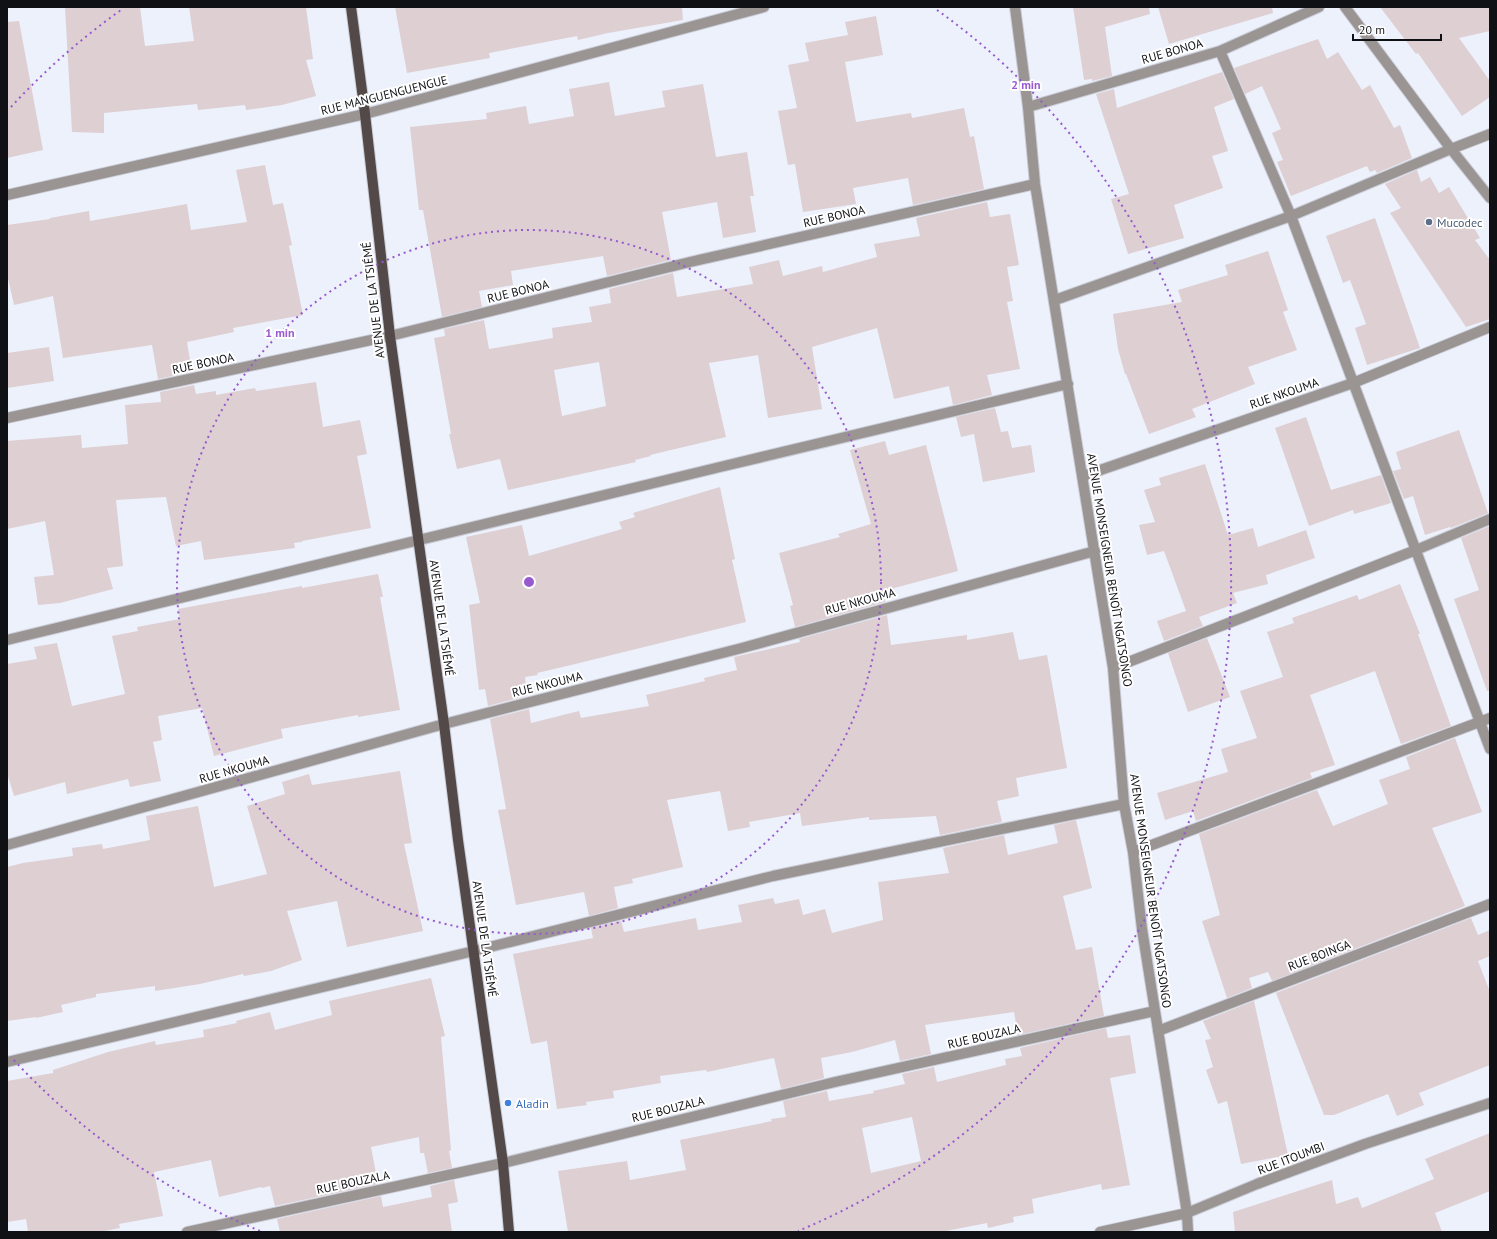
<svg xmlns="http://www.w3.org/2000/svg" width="1497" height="1239" font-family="'PT Sans',sans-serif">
	<rect width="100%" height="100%" fill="#edf1fc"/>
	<path fill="#ddcfd2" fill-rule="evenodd" d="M65 7H140L145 46 194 41 189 7H306L313 59 306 60 316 96 282 105 246 110 245 105 198 110 197 104 104 113V133L72 132Z
		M395 7H682L683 20 608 33 578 40 577 36 489 53 490 58 407 73Z
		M1073 7H1149L1150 14 1105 27 1112 76 1092 81V79L1084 80Z
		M1158 7H1272L1273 13 1169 44Z
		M1380 7H1490V31L1459 38 1490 81V97L1462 116 1418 53 1416 54Z
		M876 16 883 55 845 62 856 122 911 113 912 118 964 108 970 137 974 136 984 189 913 205 908 178 853 188 856 204 803 212 795 164 788 165 778 111 797 108 788 65 809 61 805 43 848 35 845 22Z
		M19 21 43 150 7 158V22Z
		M1318 39 1327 59 1338 52 1362 90 1370 85 1394 128 1400 125 1412 158 1377 173 1375 170 1370 172 1367 166 1291 196 1277 162 1283 160 1272 133 1281 129 1262 86 1245 94 1234 68Z
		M1222 72 1234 99 1214 107 1228 151 1212 156 1223 188 1174 205 1184 238 1128 254 1111 199 1129 194 1096 94 1114 89 1117 108Z
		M609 82 615 116 665 107 662 91 703 84 716 157 747 152 754 196H750L756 232 723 238 717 202 662 212 671 260 607 276 603 256 511 271 513 285 479 291 482 307 442 317 423 210H419L410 127 487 119 486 113 526 106 529 124 574 116 569 89Z
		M265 165 273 205 283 203 292 245 289 246 303 315 233 328 234 332 187 342 192 372 158 379 152 345 63 358 53 296 14 305 7 274V225L50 219V218L89 211 90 221 187 204 191 230 247 222 236 170Z
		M1417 170 1421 182 1430 177 1439 193 1449 187 1480 238 1475 240 1490 260V319L1466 327 1390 213 1401 208 1385 184Z
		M987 202 990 217 1010 214 1019 265 1007 267 1013 301 1007 302 1020 369 987 375 992 395 953 405 949 386 894 399 877 328 812 347 822 409 768 418 758 355 709 363 726 437 650 455 651 456 635 460 636 462 508 490 500 459 457 469 449 434H451L434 338 445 336 444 329 484 320 489 349 553 338 552 328 592 322 589 307 611 303 609 289 673 273 677 297 753 284 749 267 779 260 783 276 822 266 823 272 877 257 874 244 920 236 916 218ZM599 362 606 406 562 416 554 370Z
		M1375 218 1420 348 1367 365 1355 328 1366 324 1350 280 1343 283 1326 236Z
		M1268 251 1288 310 1283 312 1297 350 1248 367 1255 384 1192 409 1196 417 1149 434 1126 374H1125L1118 349 1113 314 1182 302 1178 290 1228 275 1225 265Z
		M49 347 54 381 7 388V353Z
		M316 382 323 427 360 420 367 454 357 456 371 528 302 541V542L294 543 295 548 204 560 201 541 176 546 166 497 116 500 123 566 107 568 113 589 60 603 38 605 34 577 54 575 45 521 7 529V441L81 435 82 448 128 444 125 405 161 402 160 392 194 385 196 394 216 391V395L255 388 256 391Z
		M995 408 1001 432 1008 431 1012 448 1031 445 1035 472 983 482 974 434 961 437 956 417Z
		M1306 417 1331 490 1381 475 1391 503 1354 514 1353 510 1309 526 1275 428Z
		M1459 430 1488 513 1451 528 1450 527 1425 535 1413 496 1404 499 1393 471 1401 469 1396 452Z
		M885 441 889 455 926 445 958 571 883 591 885 602 795 627 790 606 793 605 779 553 840 537 838 534 871 524 850 450Z
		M1205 464 1228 535 1253 528 1258 547 1306 530 1315 558 1266 575 1268 584 1233 593 1237 603 1199 617 1203 626 1164 641 1157 621 1186 611 1164 551 1147 555 1139 525 1155 522 1144 490 1161 485 1159 478Z
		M720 487 735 559 732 560 746 622 567 666 537 673 538 675 525 677 527 696 488 706 485 689 479 690 469 605 480 603 466 537 522 525 529 556 622 529 619 522 635 517 633 513Z
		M1490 526V691H1487L1454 599 1479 590 1461 538Z
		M378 574 383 597H380L400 710 358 717V715L281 729 283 738 214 756 202 708 158 716 162 740 153 742 161 781 130 787 128 779 67 794 65 782 14 796 7 773V664L37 659 34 647 57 643 72 706 125 694 112 636 138 631 137 627 180 619 178 609 302 586V588Z
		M1400 584 1420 634H1418L1451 726 1401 744 1375 671 1310 695 1335 765 1310 773 1312 778 1196 821 1193 811 1165 820 1157 793 1228 772 1221 749 1257 738 1240 691 1283 677 1267 632 1294 623 1292 618 1357 595 1359 600Z
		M887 615 891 645 967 635V640L1013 632 1019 660 1047 655 1067 768 1016 778 1019 796 997 801 1002 822 940 835 936 816 869 820V817L802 826 800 813 749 822 750 827 728 831 720 791 667 800 683 867 632 879 633 883 614 887 618 908 589 916 584 892 516 905 498 810 506 809 490 719 529 709 531 723 579 711 581 718 649 706 646 695 705 681 704 678 737 670 734 657 800 642 799 639Z
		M1207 638 1230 697 1188 712 1168 653Z
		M1455 738 1482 812 1432 828 1465 906 1272 981 1268 972 1249 978 1252 988 1227 998 1202 921 1220 915 1199 834 1317 790 1333 826 1388 804 1379 780 1410 769 1406 757Z
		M400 771 412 843 404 844 423 931 347 947 337 901 287 911 302 960 271 971 244 976 243 974 200 984 155 991V986L96 994V997L61 1005 63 1012 36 1018V1017L7 1021V867L23 863 73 856 72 848 102 844 103 849 150 840 146 816 198 806 214 887 267 874 247 806 285 794 282 782 309 774 312 785Z
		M1076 820 1092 888 1063 896 1076 950 1092 947 1104 1016 1018 1035 1014 1012 931 1024 925 1025 931 1054 900 1061 895 1040 852 1052 821 1058 824 1078 781 1089 774 1058 707 1072 706 1070 660 1076 661 1083 613 1091 614 1098 586 1102 587 1105 557 1109 547 1041 531 1044 513 954 593 938 591 928 621 921 624 932 696 918 698 930 742 922 738 905 773 898 775 904 799 899 803 915 825 909 832 933 883 920 878 882 949 873 943 848 1004 835 1008 855 1058 843 1054 825Z
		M1471 918 1478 935 1490 930V956L1478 961 1490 992V1065L1419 1093 1424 1105 1397 1116 1388 1094 1334 1115H1324L1276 993Z
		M431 978 445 1036 441 1037 451 1150 449 1151 452 1168 428 1173 424 1153H420L419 1137 371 1147 378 1184 275 1206 270 1186 262 1188 261 1187 219 1197 211 1160 154 1172 163 1216 119 1224 120 1228 99 1232H28L26 1219 7 1222V1081L53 1073V1070L108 1052 155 1041 156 1045 204 1037 203 1030 237 1023 236 1021 270 1012 275 1030 332 1015 329 1001Z
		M1254 1001 1288 1155 1241 1164 1227 1101 1218 1104 1206 1070 1213 1067 1205 1040 1211 1039 1203 1021Z
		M1106 1028 1108 1038 1130 1035 1136 1073 1110 1078 1130 1185 1102 1190 1101 1184 1032 1199 1034 1213 1013 1217 1014 1222 988 1228 987 1223 941 1232H568L558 1171 627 1161 630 1180 686 1170 680 1140 772 1121 771 1119 786 1117 783 1101 827 1091 829 1101 874 1093 873 1091 905 1084 902 1074 934 1067 937 1082 1006 1065 1005 1059 1022 1056 1020 1048ZM912 1117 921 1161 871 1173 862 1128Z
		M1490 1133V1191L1435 1213 1442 1232H1235L1233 1212 1332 1180 1336 1204 1358 1197 1362 1208 1434 1179 1425 1159Z
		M454 1180 458 1202 448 1204 452 1232H280L277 1219 381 1196 383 1207 432 1197 430 1186Z"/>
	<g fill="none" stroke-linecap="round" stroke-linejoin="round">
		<g stroke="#cacdd7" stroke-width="12">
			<path id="minor" d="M1015 7 1028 107 1035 184 1113 668 1124 804 1133 852 1142 929 1187 1213 1188 1232
				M1345 7 1451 149 1490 198
				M1220 51 1291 216 1490 749
				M1028 107 1220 51 1319 7
				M7 195 365 114 764 7
				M1055 300 1291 216 1451 149 1490 134
				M7 418 390 336 690 262 1035 184
				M1083 476 1353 383 1490 327
				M7 640 720 467 1068 384
				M1113 668 1416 550 1490 519
				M7 845 444 724 742 648 1095 551
				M1133 852 1490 718
				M1158 1031 1490 904
				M7 1062 474 951 773 876 1124 804
				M187 1232 503 1163 835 1082 1155 1011
				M1100 1232 1187 1213 1257 1184 1365 1144 1490 1103"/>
		</g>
		<g stroke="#cacdd7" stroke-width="12">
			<path id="major" d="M351 7 365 114 390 336 444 724 458 840 503 1163 509 1232"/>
		</g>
		<use href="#minor" stroke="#9a9493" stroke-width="10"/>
		<use href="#major" stroke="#534948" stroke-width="10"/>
	</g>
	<g fill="none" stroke="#9859cf" stroke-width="2" stroke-dasharray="2 4">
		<circle cx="529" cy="582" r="352"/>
		<path d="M260 1231A703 703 0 0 1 11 1057M11 107A703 703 0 0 1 121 10M937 10A703 703 0 0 1 798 1231"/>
	</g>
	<circle fill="#5c6f8a" stroke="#fff" stroke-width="1.5" cx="1429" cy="222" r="4"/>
	<circle fill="#3f7fe0" stroke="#fff" stroke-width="1.5" cx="508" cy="1103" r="4"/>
	<g text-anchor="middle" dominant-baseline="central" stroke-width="4" stroke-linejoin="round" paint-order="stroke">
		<g font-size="12" fill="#101115" stroke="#fff">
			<text transform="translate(1172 51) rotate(-16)">RUE BONOA</text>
			<text transform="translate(384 95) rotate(-14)">RUE MANGUENGUENGUE</text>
			<text transform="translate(834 216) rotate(-13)">RUE BONOA</text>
			<text transform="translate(518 291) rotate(-14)">RUE BONOA</text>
			<text transform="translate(373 300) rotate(-97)">AVENUE DE LA TSIÉMÉ</text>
			<text transform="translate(203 363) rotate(-12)">RUE BONOA</text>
			<text transform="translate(1284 393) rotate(-19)">RUE NKOUMA</text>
			<text transform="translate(1110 570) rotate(81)">AVENUE MONSEIGNEUR BENOÎT NGATSONGO</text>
			<text transform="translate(860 601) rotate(-15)">RUE NKOUMA</text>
			<text transform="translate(442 618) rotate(82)">AVENUE DE LA TSIÉMÉ</text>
			<text transform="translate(547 684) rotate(-14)">RUE NKOUMA</text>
			<text transform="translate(234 769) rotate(-16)">RUE NKOUMA</text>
			<text transform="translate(1151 891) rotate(82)">AVENUE MONSEIGNEUR BENOÎT NGATSONGO</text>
			<text transform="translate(485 939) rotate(82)">AVENUE DE LA TSIÉMÉ</text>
			<text transform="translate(1319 955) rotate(-21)">RUE BOINGA</text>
			<text transform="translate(984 1036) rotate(-13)">RUE BOUZALA</text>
			<text transform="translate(668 1109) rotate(-14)">RUE BOUZALA</text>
			<text transform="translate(1291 1158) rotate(-21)">RUE ITOUMBI</text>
			<text transform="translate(353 1182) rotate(-12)">RUE BOUZALA</text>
		</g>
		<g font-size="12" fill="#4e5e75" stroke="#fff" text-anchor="start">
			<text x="1437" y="222">Mucodec</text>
		</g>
		<g font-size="12" fill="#366cbe" stroke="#fff" text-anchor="start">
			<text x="516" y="1103">Aladin</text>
		</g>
	</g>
	<circle cx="529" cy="582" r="6" fill="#9859cf" stroke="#fff" stroke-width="2"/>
	<g font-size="12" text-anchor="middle" font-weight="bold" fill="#9859cf" stroke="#fff" stroke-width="4" stroke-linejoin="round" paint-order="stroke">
		<text x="1026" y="89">2 min</text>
		<text x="280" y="337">1 min</text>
	</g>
	<rect width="1497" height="1239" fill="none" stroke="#101115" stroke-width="16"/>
	<path d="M1353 34v6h88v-6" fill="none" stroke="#101115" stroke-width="2"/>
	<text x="1359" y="34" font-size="12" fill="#101115" stroke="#ffffff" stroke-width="3" paint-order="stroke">20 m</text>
</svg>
